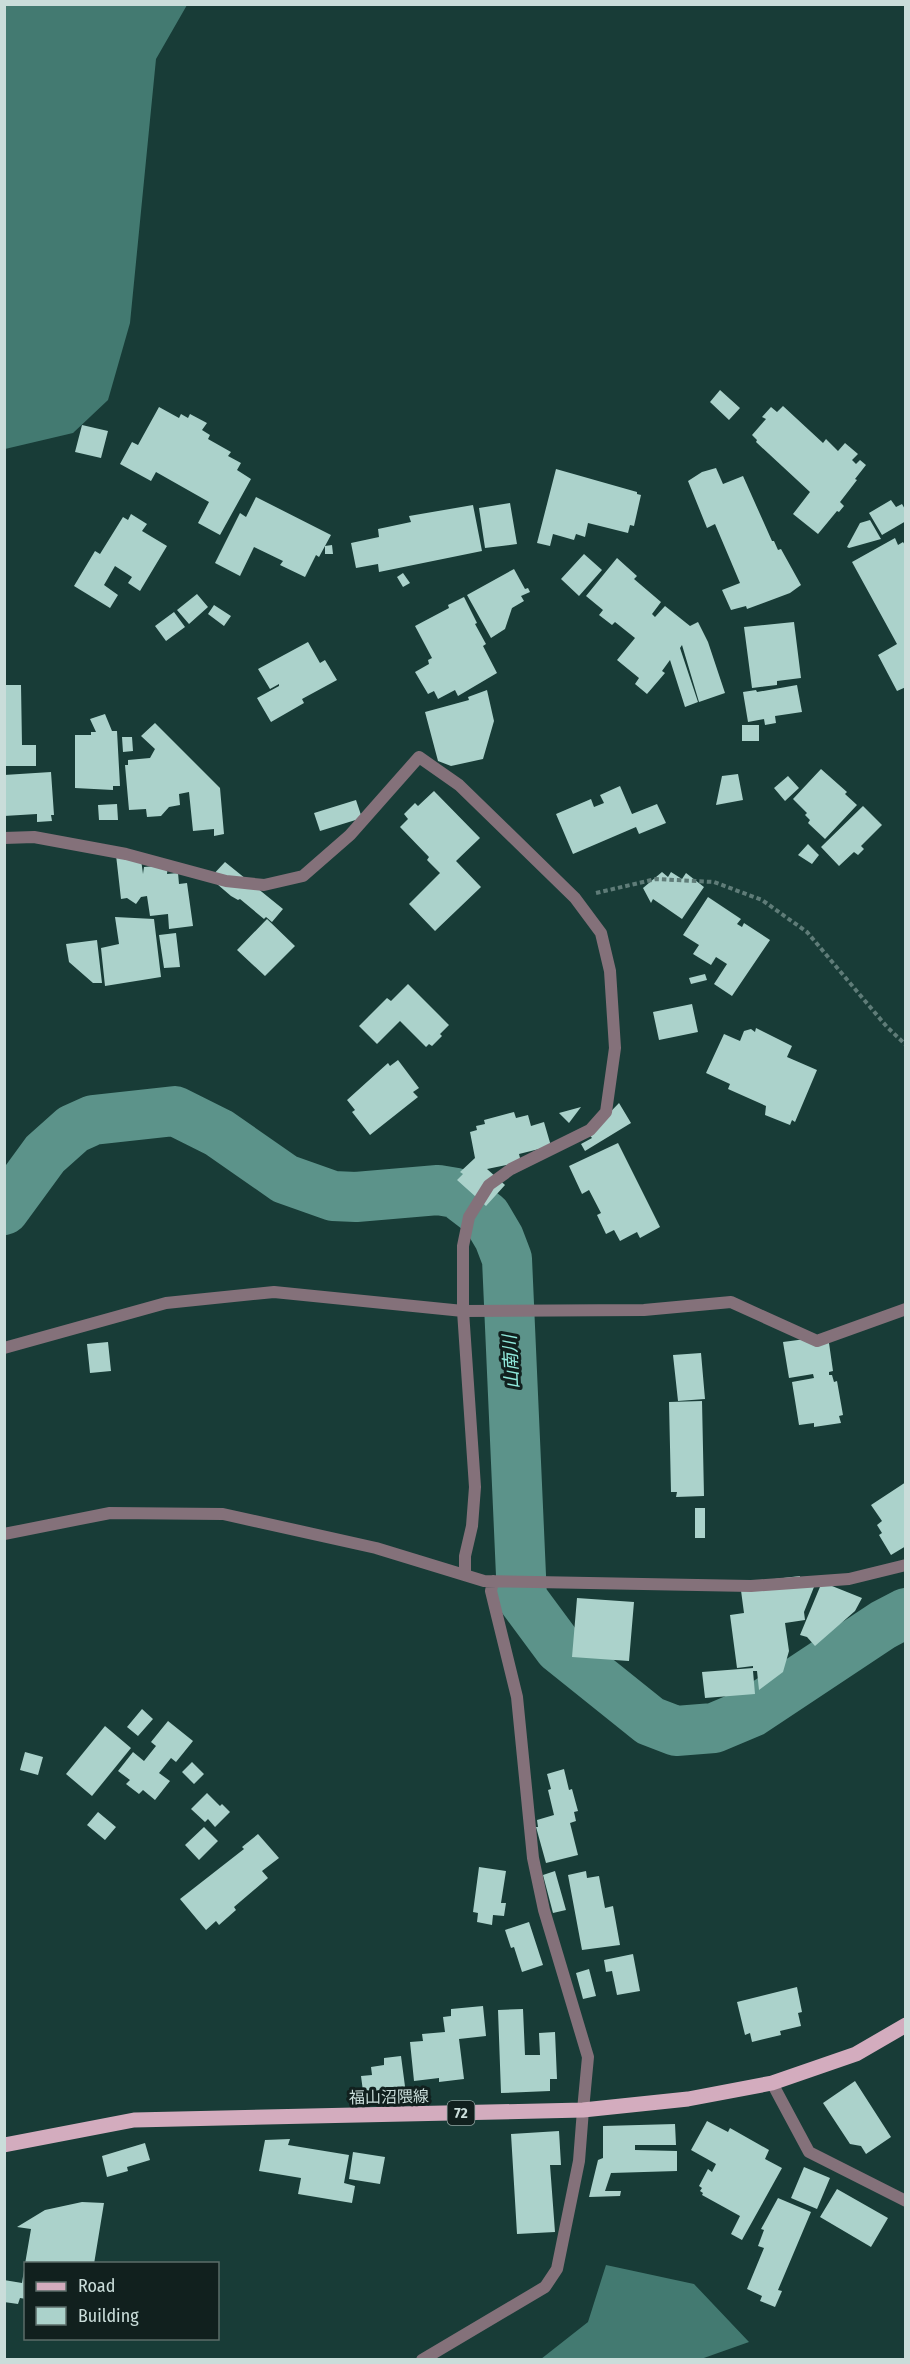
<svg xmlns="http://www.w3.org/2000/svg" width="910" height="2364" font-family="'Fira Sans Condensed','Noto Sans JP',sans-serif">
	<rect width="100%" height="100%" fill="#183c37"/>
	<path fill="#437a71" d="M4 5H187L156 59 130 323 108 400 73 433 5 449Z
		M606 2265 694 2284 749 2342 701 2359H541L588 2322Z"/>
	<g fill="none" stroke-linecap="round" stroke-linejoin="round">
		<path stroke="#5c938a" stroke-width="50" d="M4 1210 45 1154 73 1129 93 1120 175 1111 219 1133 285 1179 333 1196 356 1197 438 1190 456 1193 486 1216 499 1238 507 1259 522 1598 559 1648 650 1721 676 1731 714 1728 752 1712 883 1625 906 1613"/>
	</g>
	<path fill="#abd2cb" d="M720 390 740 408 729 420 710 402Z
		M783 406 823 443 826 439 838 451 845 443 858 454 852 460 856 464 860 460 866 465 855 479 857 480 840 502 844 506 839 512 837 511 818 534 793 514 810 492 756 442 757 440 752 435 766 419 762 417 771 407 777 412Z
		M159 407 179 418 181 414 188 418 190 414 207 423 202 430 210 435 208 439 231 452 228 456 241 463 237 470 251 479 220 535 198 523 209 502 156 472 151 481 120 464 132 442 138 445Z
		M82 425 108 431 101 458 75 452Z
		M716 468 723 484 743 476 772 541H774L778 550 781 549 801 585 790 593 747 609 746 606 731 610 722 590 740 583 715 524 707 528 688 481 702 472Z
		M556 469 637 492V494L641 495 634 526 630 525 628 533 588 523 585 537 576 534 574 540 553 534 550 546 537 543Z
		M256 497 331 535 325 546 332 545 333 554H325V546L319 557 316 555 305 577 280 565 283 561 254 547 240 576 215 563 240 513 246 517Z
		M891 500 896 507 902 504 906 511V521L882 535 869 513Z
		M510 503 517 544 485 548 479 508Z
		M473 505 482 551 379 572 378 564 356 568 351 543 379 537 378 529 411 522 409 516Z
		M131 514 147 524 142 531 167 546 140 591 128 583 132 577 115 566 104 585 118 595 110 608 74 586 95 551 100 554 123 517 128 520Z
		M870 520 881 539 849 548 847 547 860 523Z
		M895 538 898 545 903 542 906 547V687L897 691 878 655 897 644 852 562Z
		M584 554 602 570 579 596 561 579Z
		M617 558 637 576 634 579 661 602 652 614 655 617 665 606 690 626 698 622 708 642 725 693 699 702 682 645 680 648 698 702 685 707 670 660 662 671 665 673 647 694 635 684 639 678 617 660 635 638 615 622 612 625 599 615 603 610 586 596Z
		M514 569 525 589 528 588 530 592 521 596 524 601 512 608 505 629 491 638 467 595Z
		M403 573 410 583 403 587 397 577Z
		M197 594 208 607 189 624 177 610Z
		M464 597 477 623 475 624 486 644 483 646 497 673 458 696 455 690 438 699 434 691 428 694 415 672 429 664 428 660 432 658 415 626 449 608 448 605Z
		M214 605 231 616 224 626 208 614Z
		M174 612 185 627 166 641 155 626Z
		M794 622 801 678 777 681V685L752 688 744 627Z
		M308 642 320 663 325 660 337 680 302 699 304 703 271 722 257 698 279 686V684L270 689 258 669Z
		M4 685H21L22 745H36V766H4Z
		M797 685 802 712 775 716 776 723 765 725 764 719 748 722 743 692 756 690 757 692Z
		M487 690 494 721 483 759 451 766 438 761 425 712 469 700 468 697Z
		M105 714 112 731H117L120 786H113V790L75 788V735H91V732H96L90 719Z
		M155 723 220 788 224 834 214 836V829L193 831 189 792 179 794 180 805 169 807 161 816 147 817 146 809 129 810 125 765H128V760L150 758 155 749 141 736Z
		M742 725H759V741H742Z
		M122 737H132L133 751 123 752Z
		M821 769 847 792 845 794 857 805 825 839 808 823 810 820 805 815 807 813 793 799Z
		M51 772 54 815H51L52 821 37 822V814L4 816V775Z
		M738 774 743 800 716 805 722 776Z
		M788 776 799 788 785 801 774 788Z
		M620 786 632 814 657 804 666 823 639 834 636 827 573 854 556 814 591 799 594 807 604 803 600 795Z
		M434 791 480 838 456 861 481 887 435 931 409 904 440 873 427 860 429 857 400 827 408 819 404 814 415 803 418 806Z
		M356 800 362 818 320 831 314 813Z
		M117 804 118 820H99L98 805Z
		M863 806 882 825 861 846 864 849 858 855 854 852 839 866 821 847Z
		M808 844 819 855 812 864 798 855Z
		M140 852 143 874 144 867 168 865 167 874 178 873 179 884 187 883 193 926 169 929 168 914 150 916 147 896 141 897 136 904 127 898 121 899 116 855Z
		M225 862 283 909 272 922 266 917 264 919 240 899 238 900 231 896 210 878Z
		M662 872 668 877 671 872 682 879 686 873 704 887 682 919 653 899 651 903 643 888Z
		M708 897 741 919 737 924 742 927 744 923 770 940 732 996 714 984 727 964 716 957 711 965 693 954 699 945 683 935Z
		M115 917 154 919 161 977 105 986 101 948 119 944Z
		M267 919 295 946 265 976 237 950Z
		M176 933 180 967 164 968 159 935Z
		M97 940 102 983H93L69 962 66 944Z
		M705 974 707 980 691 984 689 978Z
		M408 984 449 1025 440 1034 442 1036 432 1046 429 1044 426 1047 400 1021 377 1044 359 1026 387 998 391 1001Z
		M692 1004 698 1032 659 1040 653 1012Z
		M756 1028 792 1046 787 1057 817 1070 795 1122 792 1120 790 1125 765 1115 766 1106 728 1089 730 1084 706 1073 724 1034 740 1041 744 1031 751 1029 755 1032Z
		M398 1060 419 1088 413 1092 418 1097 370 1135 352 1112 355 1110 347 1100 388 1063 390 1066Z
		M619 1103 631 1123 585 1151 581 1144 592 1138 589 1134Z
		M581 1107 569 1123 559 1113Z
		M514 1112 516 1118 528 1115 531 1126 544 1122 551 1146 519 1154 521 1162 487 1169 505 1185 486 1206 457 1180 463 1174 460 1172 475 1158 470 1132 477 1130 476 1126 485 1124 484 1120Z
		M618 1143 660 1227 640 1238 637 1232 620 1241 614 1230 606 1234 597 1215 601 1213 589 1190 582 1194 569 1166Z
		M828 1336 833 1371 829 1372V1375H832L834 1382 837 1381 843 1415 839 1416 841 1423 814 1427V1423L799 1425 792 1382 814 1378 813 1374 789 1378 783 1342Z
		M108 1342 111 1371 90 1373 87 1344Z
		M701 1353 705 1399 678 1401 673 1355Z
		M702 1401 704 1496 676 1497 677 1492H671L669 1402Z
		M906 1482V1546L891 1555 879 1535 882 1533 877 1525 882 1521 871 1505Z
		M695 1508H705V1538H695Z
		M800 1576V1579L818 1577 804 1612 805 1620 785 1623 789 1651 783 1672 759 1690 757 1671H753L755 1694 705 1698 702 1672 753 1668V1666L737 1668 730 1615 744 1613 740 1583Z
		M822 1582 862 1598 855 1611 815 1646 807 1637 800 1635Z
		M577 1598 634 1602 629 1661 572 1657Z
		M142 1709 153 1719 138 1736 127 1727Z
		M168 1721 193 1741 176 1762 171 1758 159 1773 170 1781 155 1800 143 1790 139 1794 126 1784 130 1780 118 1771 133 1752 144 1761 156 1746 151 1742Z
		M105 1726 131 1748 92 1796 66 1774Z
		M25 1752 43 1757 38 1775 20 1770Z
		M192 1762 204 1774 194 1784 182 1772Z
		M564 1769 569 1790 572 1789 578 1811 574 1812 576 1821 570 1823 578 1855 546 1863 536 1827H538L537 1820 554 1815 548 1790 551 1789 547 1774Z
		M207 1793 220 1806 222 1804 230 1812 215 1827 208 1819 205 1822 191 1809Z
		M98 1812 116 1827 105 1840 87 1825Z
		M204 1827 218 1841 199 1860 185 1845Z
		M258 1834 279 1858 262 1871 268 1878 234 1907 236 1910 219 1925 216 1921 206 1930 180 1899 244 1849 242 1847Z
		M479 1867 506 1871 501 1903H506L504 1916 493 1915 492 1925 477 1922 478 1913 473 1912Z
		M555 1871 566 1910 553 1913 543 1875Z
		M586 1871 587 1878 599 1876 605 1908 613 1906 620 1945 582 1950 568 1875Z
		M529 1922 543 1965 522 1972 514 1947 511 1948 505 1930Z
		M633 1954 640 1991 617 1995 612 1971 606 1972 604 1960Z
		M589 1969 596 1996 583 1999 576 1973Z
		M797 1987 802 2012 798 2013 801 2026 780 2031 781 2035 752 2042 750 2033 745 2035 737 2002Z
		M483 2006 486 2036 459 2039 464 2079 439 2082V2078L414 2081 410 2042 423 2041 422 2034 445 2032 443 2017 451 2016V2009Z
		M523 2009 525 2055H540L539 2033 555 2032 557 2079H550V2091L501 2093 498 2010Z
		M401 2056 406 2094 364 2099 361 2076 372 2075 371 2067 384 2065V2058Z
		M855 2081 891 2137 866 2154 861 2146 850 2144 823 2103Z
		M707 2121 728 2132 730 2128 769 2150 765 2159 782 2168 742 2240 731 2234 740 2216 702 2195 703 2193 700 2191 702 2188 699 2186 708 2169 712 2172 716 2164 691 2150Z
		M675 2124 676 2145H635V2150L677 2151V2171L611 2173 605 2191H621L620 2196 589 2197 598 2160 603 2158V2126Z
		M559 2131 561 2165H550L555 2232 517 2234 511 2134Z
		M290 2139 288 2145 349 2155 344 2183 355 2186 352 2203 298 2194 301 2178 259 2171 265 2140Z
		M145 2143 150 2160 127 2167 128 2171 107 2177 102 2156Z
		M353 2152 385 2157 380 2184 349 2179Z
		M804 2167 830 2178 817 2209 791 2198Z
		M837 2189 888 2218 871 2247 820 2217Z
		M778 2198 811 2212 778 2290 782 2291 775 2307 760 2301 762 2296 747 2289 764 2248 758 2246 764 2230 761 2229Z
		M82 2202 104 2203 94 2264H25L31 2229 17 2227 45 2210Z
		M24 2270 26 2299 20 2298 18 2304 4 2302V2280L22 2283Z"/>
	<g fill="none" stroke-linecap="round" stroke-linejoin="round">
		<path stroke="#5f7c78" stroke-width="4" stroke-dasharray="4.5 3" stroke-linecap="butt" d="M596 893 656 879 714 882 762 900 807 932 887 1027 906 1045"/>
		<path stroke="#84717a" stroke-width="12" d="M422 2360 545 2287 557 2269 579 2161 583 2110"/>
		<path stroke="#84717a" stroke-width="12" d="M4 838 34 837 126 854 226 881 264 885 303 876 350 835 419 757 459 785 575 898 601 933 610 971 615 1048 606 1112 590 1130 511 1169 489 1185 469 1217 463 1246V1311L475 1487 472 1526 465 1556V1575
			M4 1348 166 1303 274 1292 463 1311 644 1310 731 1302 817 1341 906 1309
			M4 1534 110 1513 223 1514 376 1548 484 1581 751 1586 849 1579 906 1565
			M493 1581 491 1591 517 1697 533 1858 544 1910 588 2057 583 2110
			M772 2083 809 2152 906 2201"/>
		<path stroke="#d3acbe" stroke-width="15" d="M4 2145 134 2120 583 2110 688 2099 772 2083 856 2054 906 2025"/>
	</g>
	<g text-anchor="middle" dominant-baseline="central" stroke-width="6" stroke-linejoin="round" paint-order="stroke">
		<rect fill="#11201e" stroke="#92a4a2" stroke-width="1.5" x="447.5" y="2101" width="27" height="24" rx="4.5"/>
		<g font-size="15" font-weight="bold" fill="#caddda">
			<text x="461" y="2113">72</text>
		</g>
		<g font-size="16" fill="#caddda" stroke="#11201e">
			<text transform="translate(389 2097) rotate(-1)">福山沼隈線</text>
		</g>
		<g font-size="18" font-style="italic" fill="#90eadc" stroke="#11201e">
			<text transform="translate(511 1362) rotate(-93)">山南川</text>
		</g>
	</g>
	<rect width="910" height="2364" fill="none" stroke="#caddda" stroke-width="12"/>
	<rect x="24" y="2262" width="195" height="78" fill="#11201e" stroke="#5b6c69" stroke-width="1.5"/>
	<rect x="36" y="2282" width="30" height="9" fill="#d3acbe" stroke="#5b6c69" stroke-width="1.5"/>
	<text x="78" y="2292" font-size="18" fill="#caddda">Road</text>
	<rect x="36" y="2307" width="30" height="18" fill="#abd2cb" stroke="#5b6c69" stroke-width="1.5"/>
	<text x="78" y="2322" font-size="18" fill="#caddda">Building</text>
</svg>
